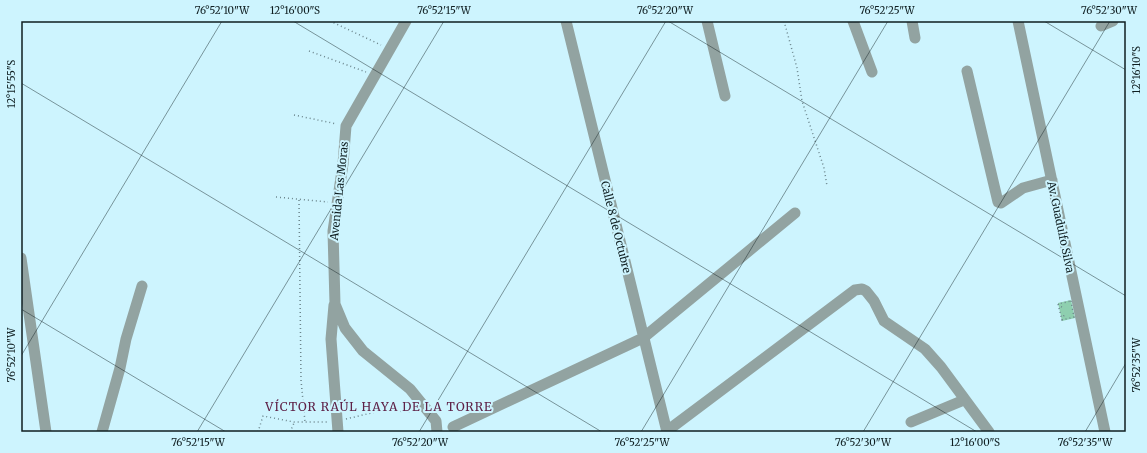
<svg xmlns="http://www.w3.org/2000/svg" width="1147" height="453" font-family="Merriweather,serif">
	<rect width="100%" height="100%" fill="#cdf4fe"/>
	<path fill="#8ecfaf" d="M1071 300 1075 318 1062 321 1058 303Z"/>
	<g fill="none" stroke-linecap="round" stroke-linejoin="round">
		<path stroke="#6b858c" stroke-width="1.5" stroke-dasharray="1 3" stroke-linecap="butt" d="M330 21 381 45
			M784 21 797 68 802 101 824 168 827 186
			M309 51 366 72
			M294 115 337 124
			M276 197 328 202
			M299 200 301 380 305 422
			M1071 301 1074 317 1062 320 1058 304Z
			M1058 304 1064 309
			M1062 320 1065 313
			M346 419 388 409 404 412 416 411
			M258 432 263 416 294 422H328
			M290 432 294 423"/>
		<path stroke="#92a3a1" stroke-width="11" d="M406 21 346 126 343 164 333 231 335 304 345 328 363 351 410 389 436 421 437 432
			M566 21 667 432
			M707 21 725 96
			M853 21 872 72
			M912 21 915 38
			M1018 21 1105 432
			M1101 26 1113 21
			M967 71 998 202 1001 203 1023 188 1052 180
			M21 258 46 432
			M334 305 331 339 338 432
			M911 422 964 400
			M453 427 643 338 795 213
			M667 431 855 290 862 289 866 291 874 301 884 321 925 349 941 367 989 432
			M102 432 120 368 126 339 142 286"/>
	</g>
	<path fill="none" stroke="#0f1e21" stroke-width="1" stroke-opacity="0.45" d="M293 21 977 432M668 21 1126 296M1044 21 1126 70M21 83 602 432M21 309 226 432M21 356 222 21M197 432 444 21M419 432 666 21M641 432 888 21M863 432 1110 21M1085 432 1126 363"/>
	<g text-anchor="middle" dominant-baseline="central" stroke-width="4" stroke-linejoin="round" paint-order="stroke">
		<g font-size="11" fill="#0f1e21" stroke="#cdf4fe">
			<text transform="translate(339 191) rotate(-84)">Avenida Las Moras</text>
			<text transform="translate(616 227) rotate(76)">Calle 8 de Octubre</text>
			<text transform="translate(1061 227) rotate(78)">Av. Guadulfo Silva</text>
		</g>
		<g font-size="12" letter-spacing="1" fill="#5e2248" stroke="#cdf4fe">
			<text x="379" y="406">VÍCTOR RAÚL HAYA DE LA TORRE</text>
		</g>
	</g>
	<rect width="1147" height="453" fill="none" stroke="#cdf4fe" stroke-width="44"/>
	<rect x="22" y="22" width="1103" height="409" fill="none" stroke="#0f1e21" stroke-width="1.5"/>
	<g font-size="10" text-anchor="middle" fill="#0f1e21">
		<text x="222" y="14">76°52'10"W</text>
		<text x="295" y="14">12°16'00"S</text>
		<text x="444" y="14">76°52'15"W</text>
		<text x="665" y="14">76°52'20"W</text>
		<text x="887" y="14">76°52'25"W</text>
		<text x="1109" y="14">76°52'30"W</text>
		<text transform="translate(1136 70) rotate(-90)" y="4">12°16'10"S</text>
		<text transform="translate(11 84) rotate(-90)" y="4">12°15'55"S</text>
		<text transform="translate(11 355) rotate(-90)" y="4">76°52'10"W</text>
		<text transform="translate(1136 365) rotate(-90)" y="4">76°52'35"W</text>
		<text x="198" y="446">76°52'15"W</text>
		<text x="420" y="446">76°52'20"W</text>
		<text x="642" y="446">76°52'25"W</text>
		<text x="863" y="446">76°52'30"W</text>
		<text x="975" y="446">12°16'00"S</text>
		<text x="1085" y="446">76°52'35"W</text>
	</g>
</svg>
